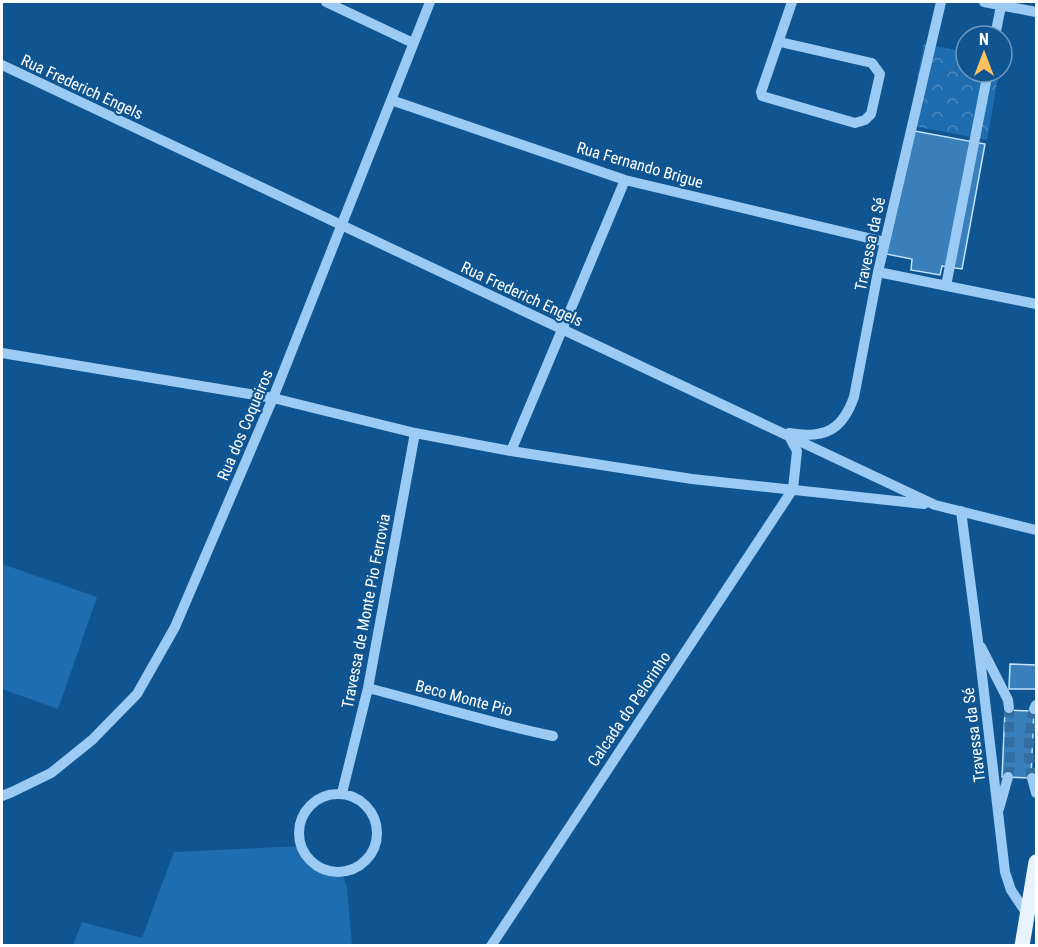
<svg xmlns="http://www.w3.org/2000/svg" width="1038" height="947" font-family="'Roboto Condensed',sans-serif">
	<defs>
		<pattern id="park-crowns" width="20" height="18" patternUnits="userSpaceOnUse" patternTransform="scale(1.5)"><rect width="20" height="18" fill="#1e6db0"/><path d="M2 6a3 3 0 1 1 6 0M12 15a3 3 0 1 1 6 0" fill="none" stroke="#4b8ac0"/></pattern>
	</defs>
	<rect width="100%" height="100%" fill="#0f5592"/>
	<path fill="#1e6db0" d="M2 564 97 597 58 709 2 689Z
		M301 846C311 867 320 867 342 873L347 888 352 945H73L82 922 142 938 174 852Z"/>
	<path fill="url(#park-crowns)" d="M924 44 966 52V72H999L987 140 908 125Z"/>
	<path fill="#387fbb" stroke="#c3e3fe" stroke-width="1.5" d="M909 130 985 144 962 269 942 266 940 275 911 270 912 259 886 254Z
		M1010 664 1036 665V689H1009Z
		M1005 710 1034 711 1031 778 1002 777Z"/>
	<g fill="none" stroke-linecap="round" stroke-linejoin="round">
		<path stroke="#336ea2" stroke-width="10" stroke-dasharray="10 5" stroke-linecap="butt" d="M1008 777 1010 768 1009 708
			M1032 778C1027 757 1028 730 1034 709"/>
		<path stroke="#9bcbf4" stroke-width="10" d="M326 2 413 43
			M984 2 1036 12
			M995 36 1001 6
			M780 42 872 63 880 74 871 114 865 120 855 123 762 96 761 92 792 2
			M2 65 935 505 1036 530
			M391 100 625 180 885 242
			M878 272 1036 304
			M946 286 988 72
			M2 353 273 398 415 433 511 451 692 479 924 504
			M789 433C824 439 842 431 854 397L878 272 941 2
			M511 451 625 180
			M961 511 978 641 1005 872 1011 890 1027 914
			M981 647 1008 700 1009 708
			M368 688C430 704 490 723 553 736
			M1034 709 1036 705
			M1032 778 1036 793
			M342 793 368 688 415 433
			M299 833a39 39 0 1 1 78 0a39 39 0 1 1-78 0Z
			M2 796 12 792 51 773 92 740 137 694 175 627 273 398 430 2
			M999 809 1008 777
			M491 946 793 489 797 451 790 438"/>
		<path stroke="#e8f3ff" stroke-width="15" d="M1022 946 1036 862"/>
	</g>
	<g text-anchor="middle" dominant-baseline="central" stroke-width="4.5" stroke-linejoin="round" paint-order="stroke">
		<g font-size="16" fill="#fff" stroke="#0f5592">
			<text transform="translate(82 87) rotate(25)">Rua Frederich Engels</text>
			<text transform="translate(640 165) rotate(16)">Rua Fernando Brigue</text>
			<text transform="translate(870 244) rotate(-78)">Travessa da Sé</text>
			<text transform="translate(522 294) rotate(25)">Rua Frederich Engels</text>
			<text transform="translate(245 425) rotate(-67)">Rua dos Coqueiros</text>
			<text transform="translate(366 611) rotate(-79)">Travessa de Monte Pio Ferrovia</text>
			<text transform="translate(464 698) rotate(15)">Beco Monte Pio</text>
			<text transform="translate(629 709) rotate(-56)">Calcada do Pelorinho</text>
			<text transform="translate(974 735) rotate(-97)">Travessa da Sé</text>
		</g>
	</g>
	<rect width="1038" height="947" fill="none" stroke="#ffffff" stroke-width="6"/>
	<g transform="translate(984 54)"><circle r="28" fill="#0f5592" stroke="#6f99be" stroke-width="1.5"/>
	<path d="M0-4.5L10 22L0 15L-10 22Z" fill="#ffc25e"/>
	<text y="-9" font-size="16" font-weight="bold" text-anchor="middle" fill="#ffffff">N</text>
	</g>
</svg>
